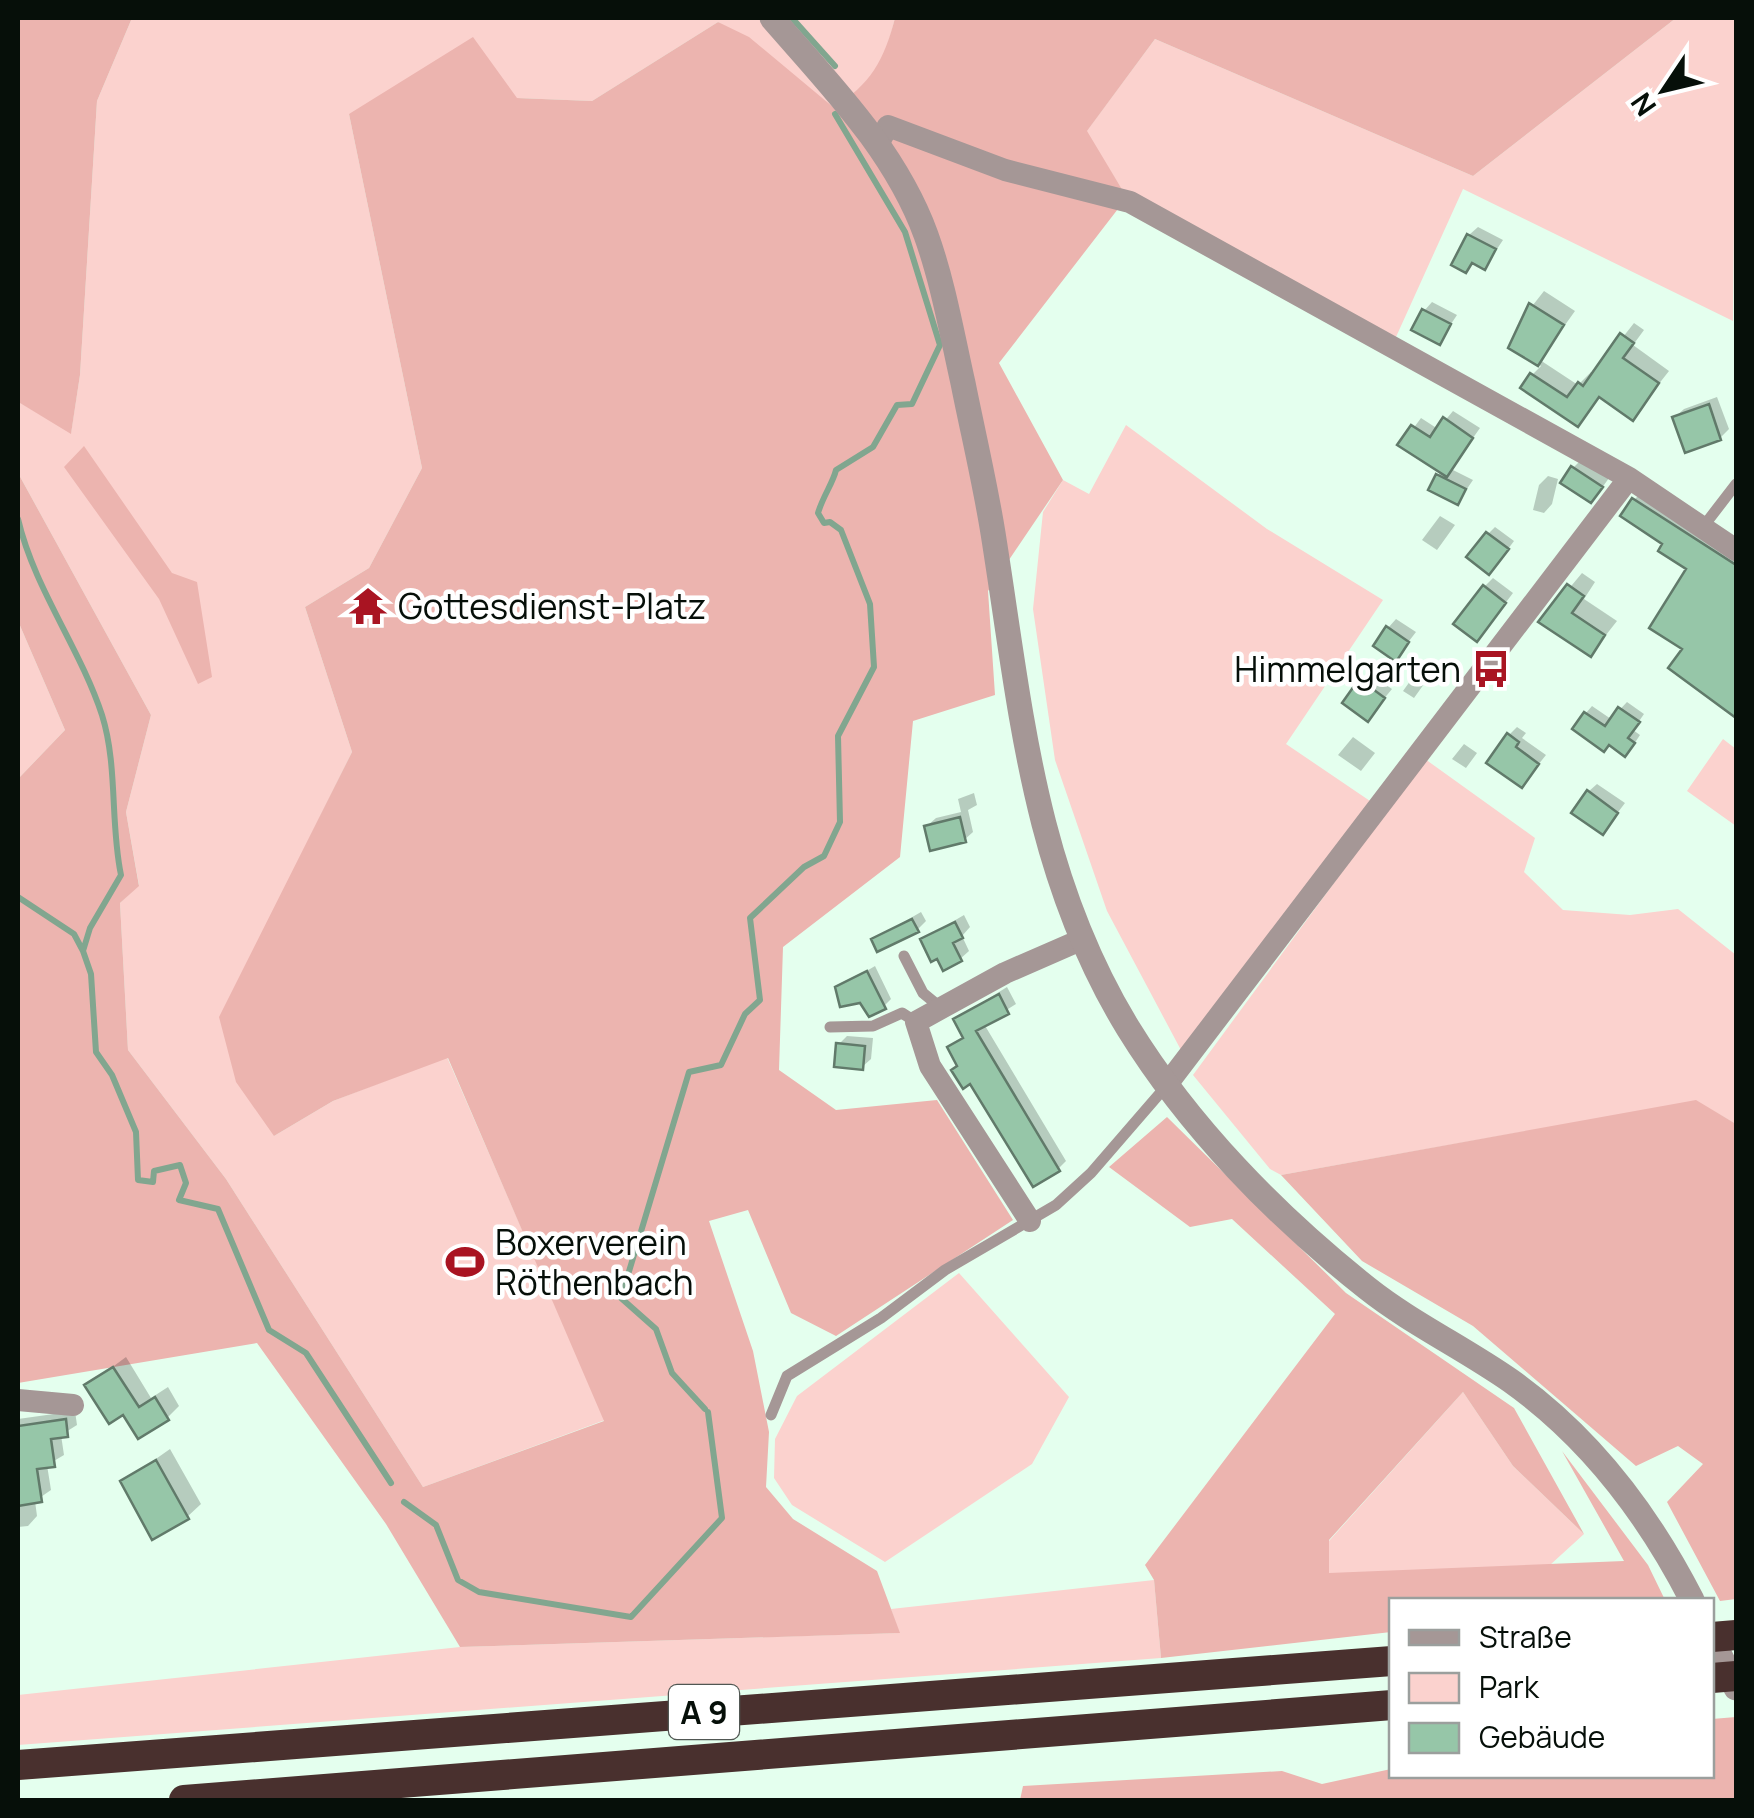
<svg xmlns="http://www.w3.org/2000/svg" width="1754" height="1818" font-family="Manrope,sans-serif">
	<rect width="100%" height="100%" fill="#e4ffee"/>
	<path fill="#fbd2ce" d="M132 18H895C884 63 874 83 832 107L718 22 592 101 517 98 349 114 422 468 369 568 305 607 352 752 297 863 274 1136 333 1101 447 1057 605 1420 423 1487 226 1179 128 1050 120 903 139 885 126 812 151 715 18 473V405L19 402 71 433 80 375 97 101Z
		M1676 18H1736L1733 321 1463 189 1396 337 1123 191 1086 132 1155 39 1473 176Z
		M1126 425 1267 529 1383 600 1286 744 1373 803 1182 1052 1107 911 1055 760 1033 609 1043 512 1063 480 1089 494Z
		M18 621 65 730 18 779Z
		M1723 739 1736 749V826L1687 791Z
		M1425 759 1535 838 1524 872 1563 910 1630 915 1678 909 1736 955V1124L1696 1101 1281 1175 1270 1169 1193 1075Z
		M959 1273 1069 1397 1032 1464 885 1562 792 1505 774 1478 775 1439 797 1396Z
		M1463 1392 1513 1466 1584 1534 1550 1565 1329 1574V1541Z
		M1154 1580 1161 1658 18 1745V1695L460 1647 899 1633 891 1609Z"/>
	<path fill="#ecb4af" d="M18 18H132L97 101 80 375 71 434 20 403 18 405Z
		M895 18H1676L1473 176 1155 39 1087 131 1123 191 1121 205 999 363 1063 480 988 591 995 695 913 721 900 857 783 947 779 1070 836 1110 937 1100 1013 1220 836 1336 791 1313 748 1210 709 1221 753 1351 769 1432 766 1487 793 1519 877 1571 900 1633 460 1647 386 1524 257 1343 18 1383V779L65 730 18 621V473L151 715 126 812 139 886 120 903 128 1050 226 1179 423 1487 604 1421 448 1058 333 1101 274 1136 236 1082 219 1017 352 752 305 607 369 568 422 468 349 114 473 37 517 98 592 101 718 22 749 37 833 107C871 85 884 60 895 18Z
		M84 446 172 573 197 582 212 677 198 684 159 599 64 467Z
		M1696 1100 1736 1124V1599L1720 1601 1667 1502 1703 1464 1678 1446 1636 1466 1473 1326 1362 1261 1281 1175Z
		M1167 1117 1346 1293 1514 1408 1584 1534 1513 1466 1463 1392 1329 1540V1573L1624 1561 1562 1451 1648 1565 1665 1600H1392L1391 1632 1161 1658 1154 1580 1145 1565 1335 1314 1232 1219 1190 1227 1109 1167Z
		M1736 1717V1800H1020L1023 1786 1282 1771 1322 1784 1391 1769 1392 1776H1712V1719Z"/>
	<path fill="#0003" d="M1478 227 1503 240 1485 267 1474 261 1466 269 1469 235Z
		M1544 291 1575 311 1540 360 1578 385 1591 372 1594 374 1634 323 1644 330 1633 345 1669 371 1632 418 1601 395 1577 423 1532 375 1541 366 1511 347 1524 326 1519 323Z
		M1432 302 1457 315 1439 342 1424 311Z
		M1717 397 1729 429 1720 438 1675 417 1684 409Z
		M1453 411 1480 428 1451 469 1473 480 1458 502 1438 475 1442 471 1401 445 1421 418 1438 429Z
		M1581 460 1609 478 1599 492 1573 468Z
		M1548 476 1558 479 1552 504 1544 513 1533 510 1539 485Z
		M1650 484 1736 540V715L1672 667 1686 648 1690 568 1634 500Z
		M1440 516 1455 525 1437 550 1422 540Z
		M1495 527 1514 541 1496 565 1488 534Z
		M1582 573 1595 582 1584 599 1617 621 1591 654 1542 621Z
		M1493 578 1513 593 1485 630V586Z
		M1396 619 1416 632 1396 658 1388 628Z
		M1418 670 1429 677 1414 698 1403 691Z
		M1369 673 1392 689 1368 718 1361 681Z
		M1627 702 1644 714 1633 730 1640 735 1632 747 1586 713 1592 706 1611 719Z
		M1517 727 1526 733 1522 738 1546 755 1522 785 1509 735Z
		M1353 737 1375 753 1361 771 1338 755Z
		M1464 744 1477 753 1466 768 1452 759Z
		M1597 784 1625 803 1603 832 1588 792Z
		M974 793 977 805 968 810 973 832 964 840 927 826 936 818 961 812 958 799Z
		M921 912 926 921 917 930 874 939Z
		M964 915 970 927 962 936 969 951 960 959 923 939Z
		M875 966 891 999 884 1006 838 988Z
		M1007 987 1016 1004 984 1024 1066 1161 1058 1169 959 1065 950 1047 964 1036 956 1019Z
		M847 1036 873 1038 871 1059 862 1067 838 1045Z
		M126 1357 151 1398 168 1387 179 1406 167 1418 124 1411 87 1386Z
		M75 1411 77 1425 61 1435 64 1455 47 1465 51 1490 35 1501 37 1516 28 1526 18 1527V1419Z
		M170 1449 201 1504 187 1517 123 1482Z"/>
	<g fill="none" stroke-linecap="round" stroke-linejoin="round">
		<path stroke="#81a68f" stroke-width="6" d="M792 18 835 66
			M18 519C34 588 80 648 102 715 118 766 110 823 121 875L90 928 83 951 91 974 96 1052 112 1075 136 1132 138 1180 153 1182 154 1171 180 1165 186 1183 179 1200 218 1209 269 1330 306 1353 391 1483
			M18 897 74 934 83 951
			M705 1409 672 1373 656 1329 621 1298 689 1072 721 1065 745 1014 760 1000 750 918 804 867 824 856 840 822 838 736 874 667 870 604 841 530 830 522 824 523 818 513C823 496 833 483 836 470L873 447 897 405 912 404 940 345 905 232 835 114
			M404 1502 436 1525 458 1580 479 1592 631 1617 722 1518 708 1412"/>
	</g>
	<path fill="#96c6a8" stroke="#617a6a" stroke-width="2.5" d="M1467 234 1496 249 1485 270 1472 263 1466 273 1451 265Z
		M1529 303 1564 325 1538 366 1508 348Z
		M1422 309 1451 324 1440 345 1411 330Z
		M1620 333 1634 343 1623 358 1659 383 1633 421 1599 397 1578 427 1520 388 1530 373 1567 397 1578 382 1583 386Z
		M1709 404 1721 440 1685 453 1672 417Z
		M1443 417 1473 438 1447 477 1397 445 1411 425 1430 437Z
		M1571 466 1603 487 1591 503 1560 483Z
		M1436 474 1466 489 1458 505 1428 490Z
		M1632 498 1736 565V718L1668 668 1682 649 1649 628 1686 569 1658 551 1662 544 1620 516Z
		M1486 532 1509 549 1489 575 1466 557Z
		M1567 584 1584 596 1572 613 1605 635 1591 657 1538 622Z
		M1483 585 1506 603 1477 642 1453 624Z
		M1386 626 1409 642 1396 662 1373 646Z
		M1359 679 1385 698 1368 722 1342 703Z
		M1618 707 1640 722 1628 738 1635 743 1625 757 1609 745 1604 752 1572 729 1584 712 1605 726Z
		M1507 733 1519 742 1516 747 1539 764 1522 788 1486 763Z
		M1587 790 1618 813 1603 835 1571 813Z
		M960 817 966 842 930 851 924 826Z
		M912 919 919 932 877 952 871 939Z
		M955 922 963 938 953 943 962 961 943 971 937 959 931 962 920 939Z
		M867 971 886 1009 869 1017 860 1003 840 1007 835 987Z
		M999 994 1009 1014 976 1031 1060 1171 1033 1187 970 1084 963 1089 951 1070 957 1066 947 1047 963 1038 953 1019Z
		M836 1043 865 1046 863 1070 834 1067Z
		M113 1367 139 1407 155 1397 169 1420 138 1439 123 1415 109 1424 84 1385Z
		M66 1419 68 1437 51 1439 55 1467 37 1469 42 1502 18 1506V1426Z
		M156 1460 189 1519 152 1540 120 1481Z"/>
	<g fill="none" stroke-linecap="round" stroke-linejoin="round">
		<path stroke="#a59796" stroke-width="11" d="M1703 527 1736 484
			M904 956 923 993 940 1007
			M830 1027 873 1026 902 1013 916 1022
			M771 1415 787 1376 881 1318 945 1270 1056 1205 1091 1173 1168 1084"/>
		<path stroke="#a59796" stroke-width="22" d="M879 142 888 126 1005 170 1130 202 1629 478 1736 550
			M1168 1083 1629 478
			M1030 1221 930 1066 916 1022 1005 973 1083 939
			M18 1400 73 1405"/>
		<path stroke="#a59796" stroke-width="25" d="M772 18C830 85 895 150 926 235 943 282 952 334 963 383 973 433 985 483 993 533 1021 709 1033 872 1128 1028 1189 1127 1276 1216 1367 1288 1411 1323 1464 1348 1511 1381 1591 1438 1648 1514 1692 1600
			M1712 1639 1736 1688"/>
		<path stroke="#49302e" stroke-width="30" d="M1712 1637 1736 1635
			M1712 1678 1736 1676
			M18 1765 1392 1661
			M184 1800 1392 1705"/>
	</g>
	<defs>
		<g id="temple-bare" transform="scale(3)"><path d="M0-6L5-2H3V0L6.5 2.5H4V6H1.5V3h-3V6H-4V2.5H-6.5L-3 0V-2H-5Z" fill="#a91422" stroke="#fff" stroke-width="2.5" paint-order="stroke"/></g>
		<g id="bus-bare" transform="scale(3)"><path d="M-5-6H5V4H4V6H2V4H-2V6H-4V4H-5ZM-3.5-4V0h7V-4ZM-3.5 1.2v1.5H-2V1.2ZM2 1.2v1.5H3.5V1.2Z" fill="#a91422" stroke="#fff" stroke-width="2.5" paint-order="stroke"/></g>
		<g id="stadium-bare" transform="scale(3)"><path d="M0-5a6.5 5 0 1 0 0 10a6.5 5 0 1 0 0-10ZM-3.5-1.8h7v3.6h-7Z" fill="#a91422" stroke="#fff" stroke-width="2.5" paint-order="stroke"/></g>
	</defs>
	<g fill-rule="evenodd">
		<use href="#temple-bare" x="368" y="606"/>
		<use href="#bus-bare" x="1491" y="669"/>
		<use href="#stadium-bare" x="465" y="1262"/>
	</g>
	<g text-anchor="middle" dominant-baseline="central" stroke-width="9" stroke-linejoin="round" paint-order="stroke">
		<rect fill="#fff" stroke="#515753" stroke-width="2.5" x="669" y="1685" width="70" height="54" rx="8"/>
		<g font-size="32" font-weight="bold" fill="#060f09">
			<text x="704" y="1712">A 9</text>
		</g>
		<g font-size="35" fill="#060f09" stroke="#fff" text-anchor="start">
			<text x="398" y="606">Gottesdienst-Platz</text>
			<text x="1461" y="669" text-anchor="end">Himmelgarten</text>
			<text x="495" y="1242">Boxerverein<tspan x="495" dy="40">Röthenbach</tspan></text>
		</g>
	</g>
	<rect width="1754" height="1818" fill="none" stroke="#060f09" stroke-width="40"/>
	<rect x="1389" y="1598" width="325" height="180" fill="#ffffff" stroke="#9b9f9d" stroke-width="2.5"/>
	<rect x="1409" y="1630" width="50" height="15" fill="#a59796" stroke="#9b9f9d" stroke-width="2.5"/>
	<text x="1479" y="1648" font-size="30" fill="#060f09">Straße</text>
	<rect x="1409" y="1673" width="50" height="30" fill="#fbd2ce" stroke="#9b9f9d" stroke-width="2.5"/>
	<text x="1479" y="1698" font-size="30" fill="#060f09">Park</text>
	<rect x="1409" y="1723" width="50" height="30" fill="#96c6a8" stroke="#9b9f9d" stroke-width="2.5"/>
	<text x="1479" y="1748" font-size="30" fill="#060f09">Gebäude</text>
	<g transform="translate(1664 90) rotate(235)" stroke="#ffffff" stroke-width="8" paint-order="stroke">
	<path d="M0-8L18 38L0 25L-18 38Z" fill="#060f09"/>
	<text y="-15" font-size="28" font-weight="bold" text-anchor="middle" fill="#060f09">N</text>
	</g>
</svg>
